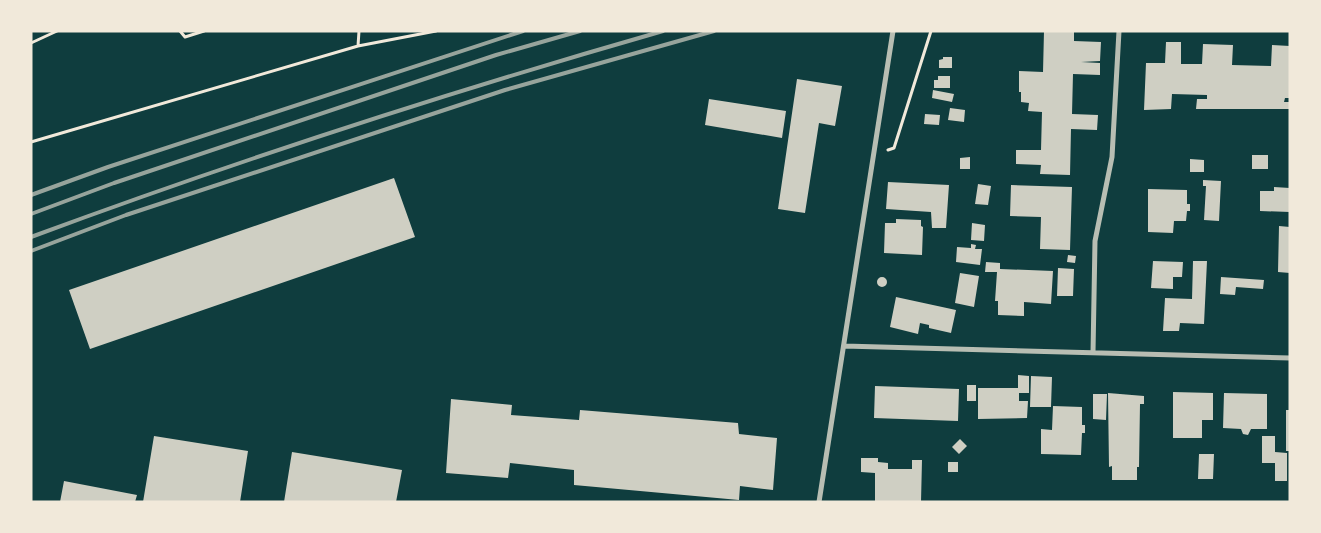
<svg xmlns="http://www.w3.org/2000/svg" width="1321" height="533" font-family="Manrope,sans-serif">
	<rect width="100%" height="100%" fill="#0f3d3e"/>
	<path fill="#cfcfc3" d="M1044 31H1074V41L1101 42 1100 61 1081 62 1100 63V75L1073 74 1072 114 1098 115 1097 130 1071 129 1070 175 1040 174 1041 165 1016 164V150H1041L1042 112 1028 111 1029 103 1021 102V92H1019V71L1043 72Z
		M1166 42H1181V64H1202L1203 44 1233 45 1232 65 1271 66 1272 45 1290 46V98H1285L1284 102H1290V109H1196L1197 99H1207V95L1172 94 1171 109 1144 110 1146 63H1165Z
		M943 57H952V68H939V60L943 59Z
		M938 76H950V88H934V80H938Z
		M797 79 842 86 835 126 819 123 805 213 778 209Z
		M933 90 954 94 952 102 932 98Z
		M709 99 786 111 782 138 705 125Z
		M950 108 965 110 964 122 948 120Z
		M925 114 940 115 939 125 924 124Z
		M1252 155H1268V169H1252Z
		M970 157V169H960V158Z
		M1190 159 1204 160V172H1190Z
		M394 178 415 237 90 349 69 290Z
		M1203 180 1221 181 1219 221 1204 220 1206 186H1203Z
		M888 182 949 185 946 228H932L931 212 886 209Z
		M978 184 991 186 988 205 975 204Z
		M1011 185 1072 187 1070 250 1040 249 1041 217 1010 216Z
		M1274 187 1290 188V212L1260 211V191H1274Z
		M1148 189 1187 190V204H1190V211H1187L1186 221H1174L1173 233 1148 232Z
		M896 219 921 220V226L923 227 922 255 884 253 885 223H896Z
		M972 223 985 225 984 241 971 240Z
		M1279 226 1290 227V273L1278 272Z
		M971 244 976 245 975 249H982L980 265 956 262 957 247 971 248Z
		M1068 255 1076 256 1075 263 1067 262Z
		M1153 261 1183 262 1182 277H1173V289L1151 288Z
		M1193 261H1207L1204 324 1180 323 1179 331H1163L1165 298 1192 299Z
		M986 262 1000 263V269L1053 271 1051 304 1024 302V316L998 315V301H995L997 272H985Z
		M1058 268 1074 269 1073 296H1057Z
		M960 273 979 276 974 307 955 303Z
		M877 282a5 5 0 1 1 10 0a5 5 0 1 1-10 0Z
		M1221 277 1264 280 1263 289 1236 287 1235 295 1220 294Z
		M896 297 956 310 951 333 929 328V325L920 323 918 334 890 327Z
		M1018 375 1029 376V393H1019V401H1028L1027 418 978 419V388H1018Z
		M1031 376 1052 377 1051 407H1030Z
		M967 385H976V401H967Z
		M875 386 959 389 958 421 874 418Z
		M1173 392 1213 393V420H1202V438H1173Z
		M1108 393 1144 396V404H1140L1139 467H1137V480H1112V466L1109 467Z
		M1224 393 1267 394V429H1251L1248 435 1243 434 1241 429 1223 428Z
		M1093 394H1107L1106 420 1093 419Z
		M451 399 512 405 511 415 579 420 580 410 738 423 739 434 777 438 773 490 740 486 739 500 574 485V470L510 463 508 478 446 473Z
		M1053 406 1082 407V425H1085V433H1082L1081 455 1041 454V429L1052 430Z
		M1286 410H1290V451H1286Z
		M154 436 248 451 240 502H143Z
		M1262 436H1275V452L1287 453V481H1275V463H1262Z
		M960 439 967 446 959 454 952 447Z
		M292 452 402 470 396 502H284Z
		M1199 454H1214L1213 479H1198Z
		M861 458H878V462L888 463V469H912V460H922L921 502 875 501V473L861 472Z
		M948 462H958V472H948Z
		M64 481 137 495 135 502H60Z"/>
	<g fill="none" stroke-linecap="round" stroke-linejoin="round">
		<path stroke="#f1e9da" stroke-width="3" d="M180 31 185 37 204 31
			M31 43 57 31
			M358 46 359 31
			M31 142 358 46 436 31
			M888 150 894 148 931 31"/>
		<path stroke="#b8beb3" stroke-width="5" d="M844 346 1290 358
			M1093 353 1095 241 1112 157 1119 31
			M819 502 893 31"/>
		<path stroke="#97a49c" stroke-width="4" d="M31 195 108 167 523 31
			M31 214 114 183 496 55 580 31
			M31 237C239 160 450 92 663 31
			M31 251 126 215 505 90 714 31"/>
	</g>
	<rect width="1321" height="533" fill="none" stroke="#f1e9da" stroke-width="65"/>
</svg>
